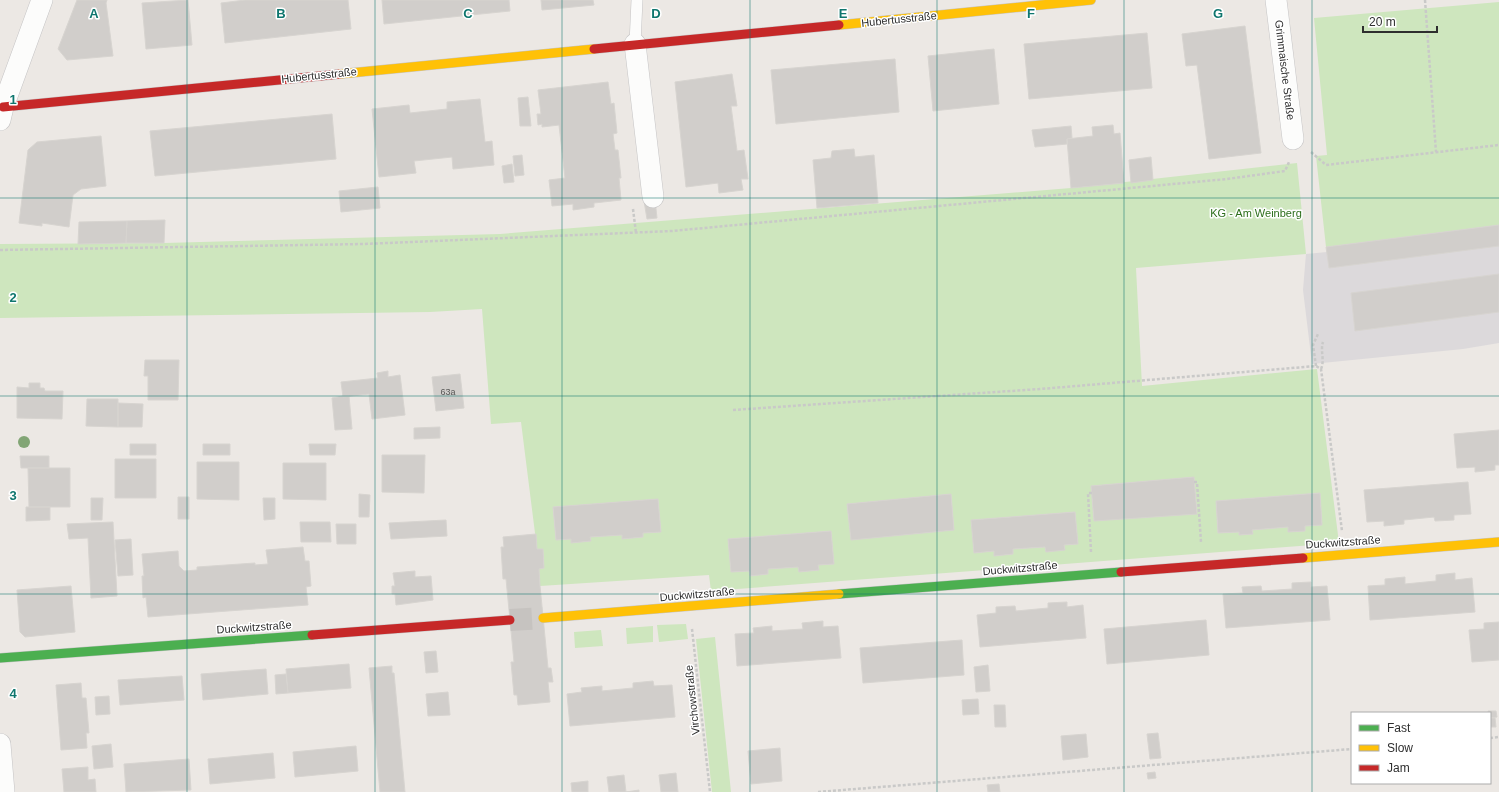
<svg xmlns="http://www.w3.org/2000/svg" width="1499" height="792" font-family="Arial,sans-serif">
	<rect width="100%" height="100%" fill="#ece8e4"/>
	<path fill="#dcd9db" d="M1499 225V343L1463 349 1312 364 1303 290 1306 254 1327 252 1326 247Z"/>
	<path fill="#cee6be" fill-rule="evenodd" d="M1499 2V225L1326 247 1316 156 1327 155 1314 18Z
		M1297 163 1306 254 1136 268 1142 386 1317 369 1339 543 711 591 709 575 540 586 539 569 544 568 543 549H537L521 422 491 424 482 309 430 312 0 318V244L164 243 500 234 1071 188ZM1194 477 1197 513 1094 520 1091 486ZM1320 493 1322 525 1305 526V531L1288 532V527L1252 530V534L1240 535 1239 532 1218 533 1216 501ZM951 494 954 530 851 539 847 504ZM658 499 661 532 643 533V537L622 539V535L590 537 591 541 571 542V539L556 540 553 507ZM1075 512 1078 544 1064 545 1065 550 1045 547 1013 549V554L994 556V551L974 553 972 520ZM831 531 834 564 818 565 819 570 799 572 798 567 768 569V574L750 576 749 571 731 572 728 539Z
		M686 624 688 639 659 642 657 625Z
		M653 626V642L627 644 626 628Z
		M601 630 603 646 575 648 574 632Z
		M715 637 731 792H712L696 639Z"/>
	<path fill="#d1cecb" stroke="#d7d4d0" d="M77 0H107L106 3 113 56 67 60 58 49Z
		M188 0 192 45 146 49 142 3Z
		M245 0H348L351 29 225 43 221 3Z
		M382 0H509L510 11 384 24Z
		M541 0H593L594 5 542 10Z
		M1245 26 1261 153 1209 159 1197 65 1186 66 1182 34Z
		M1147 33 1152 88 1029 99 1024 44Z
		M994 49 999 104 933 111 928 56Z
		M895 59 899 112 776 124 771 70Z
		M732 74 737 106H731L737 151 744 150 748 179H741L743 190 719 193 718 183 686 187 675 82Z
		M608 82 611 104 614 103 617 133 613 134 615 150H618L621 178H619L621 200 594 203V207L573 210V204L552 206 549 180 565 178 559 125 542 127V124L538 125 537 114H541L538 90Z
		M528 97 531 126H520L518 98Z
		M480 99 485 142 492 141 494 165 453 169 452 157 414 161 416 173 379 177 372 109 409 105 410 113 447 109V102Z
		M332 114 336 159 155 176 150 131Z
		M1113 125 1114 134 1120 133 1124 183 1071 188 1067 139 1093 136 1092 127Z
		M1071 126 1072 138 1067 139V144L1035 147 1032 130Z
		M101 136 106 186 81 189 73 195 69 227 42 223V226L19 223 28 150 37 142Z
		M854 149 855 157 874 155 878 203 817 208 813 160 831 158 832 151Z
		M522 155 524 175 515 176 513 156Z
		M1151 157 1153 180 1131 183 1129 160Z
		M512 164 514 182 504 183 502 166Z
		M378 187 380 208 341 212 339 191Z
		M655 200 657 218 647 219 644 201Z
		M165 220 164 243H126L127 221Z
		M127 221 126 243 78 244 79 222Z
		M1499 225V246L1329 268 1326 247Z
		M1499 274V312L1355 331 1351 293Z
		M145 360H179L178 400H148V376H144Z
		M388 371V377L400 375 405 415 372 419 369 394 343 397 341 382 378 378 377 373Z
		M460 374 464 408 436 411 432 377Z
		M29 383H40V388H44L45 391H63L62 419 17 418V387L29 388Z
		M343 396H349L352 429 335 430 332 398Z
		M87 399H118V427L86 426Z
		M118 403 143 404 142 427H118Z
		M440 427V438L414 439V428Z
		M1499 430V465H1495V470L1475 472V467L1457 468 1454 434Z
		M130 444H156V455H130Z
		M203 444H230V455H203Z
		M309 444H336L335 455H310Z
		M382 455H425L424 493 382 492Z
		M20 456H49V468H21Z
		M115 459H156V498H115Z
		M197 462H239V500L197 499Z
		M283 463H326V500L283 499Z
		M28 468H70V507H29Z
		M1194 477 1197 514 1094 521 1091 486Z
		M1468 482 1471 514 1454 515V520L1435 521 1434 517 1404 520V524L1384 526V521L1367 522 1364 490Z
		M1320 493 1322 525 1305 526V531L1288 532V527L1252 530 1253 534 1239 535V532L1218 533 1216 501Z
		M359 494 370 495 369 517H359Z
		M951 494 954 530 851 540 847 504Z
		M178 497H189V519H178Z
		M91 498H103L102 520H91Z
		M263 498H275V519L264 520Z
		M658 499 661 532 643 533V537L622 539V535L590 537 591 541 571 543V539L556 540 553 507Z
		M26 507H50V520L26 521Z
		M1075 512 1078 544 1064 545 1065 550 1046 552 1045 547 1013 549V554L994 556V551L974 553 971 520Z
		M446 520 447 536 391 539 389 523Z
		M113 522 117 596 91 598 88 538 69 539 67 524Z
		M300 522H330L331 542H301Z
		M336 524H356V544H337Z
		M831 531 834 564 818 565 819 570 799 572 798 567 768 569V574L750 576 749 571 731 572 728 539Z
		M536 534 537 549H543L544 568 539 569 540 586 548 668H551L553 682H548L550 702 518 705 517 695H514L511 662H514L506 579H503L501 547H504L503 537Z
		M131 539 133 575 118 576 115 540Z
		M303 547 305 561H309L311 586 306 587 308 605 148 617 146 597 143 598 142 576H144L142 554 178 551 179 566 184 571 197 570V567L255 563V565L268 564 266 550Z
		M415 571V577L431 576 433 600 396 605 395 594H392V586H395L393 573Z
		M1455 573V580L1472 578 1475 612 1370 620 1368 586 1385 585V579L1405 577V584L1436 581V575Z
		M1311 582V587L1327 586 1330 620 1226 628 1223 594 1243 593 1242 587 1261 586 1262 591 1292 589V583Z
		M71 586 75 632 25 637 20 632 17 590Z
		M1067 602V607L1083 605 1086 638 980 647 977 615 996 613V607L1015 606 1016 611 1048 608V603Z
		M1206 620 1209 655 1107 664 1104 629Z
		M823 621V627L838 626 841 658 737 666 735 634 754 633 753 628 772 626V631L803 629 802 623Z
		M1499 622V660L1472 662 1469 630 1484 629V623Z
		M962 640 964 675 863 683 860 648Z
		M436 651 438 672 426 673 424 652Z
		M349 664 351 688 288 693 286 669Z
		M988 665 990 691 976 692 974 667Z
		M392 666V673H394L405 792H380L369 668Z
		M266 669 268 694 203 700 201 674Z
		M286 674 288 693 276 694 275 675Z
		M182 676 184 700 120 705 118 680Z
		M653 681 654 686 672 685 675 717 570 726 567 694 582 692 581 688 602 686V691L633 688V683Z
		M81 683 82 698H86L89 733H86L87 748 61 750 56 685Z
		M448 692 450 715 428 716 426 694Z
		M109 696 110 714 96 715 95 697Z
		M978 699 979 714 963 715 962 700Z
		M994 705H1005L1006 727H995Z
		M1488 711H1496L1497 717 1490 718Z
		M1490 718H1495L1496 727H1490Z
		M1158 733 1161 758 1150 759 1147 734Z
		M1086 734 1088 757 1063 760 1061 736Z
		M111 744 113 767 94 769 92 746Z
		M356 746 358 771 295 777 293 752Z
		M780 748 782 781 751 784 748 751Z
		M273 753 275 778 210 784 208 759Z
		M189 759 191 790 126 792 124 764Z
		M88 767V780L95 779 96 792H64L62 769Z
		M1155 772 1156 778 1148 779 1147 773Z
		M676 773 678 792H661L659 775Z
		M624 775 626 792 639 790V792H609L607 777Z
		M588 781V792H572L571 783Z
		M999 784 1000 792H988L987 785Z"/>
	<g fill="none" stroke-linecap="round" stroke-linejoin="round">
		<path stroke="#c6c3c0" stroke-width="22" stroke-dasharray="22 11" stroke-linecap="butt" d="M510 620 543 618"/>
		<g stroke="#c5c4c5" stroke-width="12">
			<path id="lane" d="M635 44 637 0"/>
		</g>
		<g stroke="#c5c4c5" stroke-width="22">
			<path id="street" d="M1276 0 1293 139
				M635 44 653 197
				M0 120 3 107 42 0
				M0 744 4 792"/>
		</g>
		<g stroke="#c5c4c5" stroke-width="10">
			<path id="fast" d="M839 594 1121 572
				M0 658 312 635"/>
		</g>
		<g stroke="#c5c4c5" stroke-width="10">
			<path id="slow" d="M839 25 1091 0
				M340 74 594 49
				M1303 558 1499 542
				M543 618 839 594"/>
		</g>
		<g stroke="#c5c4c5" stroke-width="10">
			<path id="jam" d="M594 49 839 25
				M3 107 340 74
				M1121 572 1303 558
				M312 635 510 620"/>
		</g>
		<path stroke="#c9c9c8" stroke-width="2.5" stroke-dasharray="3 2" stroke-linecap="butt" d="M1425 0 1436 152
			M1311 152 1326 165 1499 145
			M633 209 636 233
			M0 250 364 244 672 231 1227 179 1285 171 1289 162
			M1316 366 1313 345 1318 334
			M1321 369C1325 360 1320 351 1323 342
			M733 410 1040 389 1316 366 1321 369 1342 531
			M1194 482H1197L1201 542
			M1091 552 1088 493H1092
			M692 629 710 792
			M1490 738 1499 737
			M818 792 1352 749"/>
		<use href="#lane" stroke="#fcfcfb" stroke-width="11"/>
		<use href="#street" stroke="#fcfcfb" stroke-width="21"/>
		<use href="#fast" stroke="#4caf50" stroke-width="9"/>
		<use href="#slow" stroke="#ffc107" stroke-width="9"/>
		<use href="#jam" stroke="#c62828" stroke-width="9"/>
	</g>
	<circle fill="#82a575" cx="24" cy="442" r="6"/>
	<path fill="none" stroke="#0f766e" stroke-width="1" stroke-opacity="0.55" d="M187 0V792M375 0V792M562 0V792M750 0V792M937 0V792M1124 0V792M1312 0V792M0 198H1499M0 396H1499M0 594H1499"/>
	<g text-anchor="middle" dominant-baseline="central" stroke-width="3" stroke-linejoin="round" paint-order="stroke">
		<g font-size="9" fill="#585857">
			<text x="448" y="392">63a</text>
		</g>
		<g font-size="11" fill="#2e2e2e" stroke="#fff">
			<text transform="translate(899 19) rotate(-6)">Hubertusstraße</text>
			<text transform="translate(1285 70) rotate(83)">Grimmaische Straße</text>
			<text transform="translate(319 75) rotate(-6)">Hubertusstraße</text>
			<text transform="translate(1343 542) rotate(-4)">Duckwitzstraße</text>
			<text transform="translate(1020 568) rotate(-5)">Duckwitzstraße</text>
			<text transform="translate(697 594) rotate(-5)">Duckwitzstraße</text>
			<text transform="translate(254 627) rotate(-4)">Duckwitzstraße</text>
			<text transform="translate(692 700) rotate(-96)">Virchowstraße</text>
		</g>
		<g font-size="11" fill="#2c6e1b" stroke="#fff">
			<text x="1256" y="213">KG - Am Weinberg</text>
		</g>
	</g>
	<g font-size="13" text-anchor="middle" font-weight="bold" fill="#0f766e" stroke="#fff" stroke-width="3" stroke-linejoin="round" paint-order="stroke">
		<text x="94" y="18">A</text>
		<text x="281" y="18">B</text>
		<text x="468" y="18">C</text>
		<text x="656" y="18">D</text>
		<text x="843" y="18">E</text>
		<text x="1031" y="18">F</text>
		<text x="1218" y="18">G</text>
		<text x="13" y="104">1</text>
		<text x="13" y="302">2</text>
		<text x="13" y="500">3</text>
		<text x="13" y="698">4</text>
	</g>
	<rect x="1351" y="712" width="140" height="72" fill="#ffffff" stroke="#ababab"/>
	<rect x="1359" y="725" width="20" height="6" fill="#4caf50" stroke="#ababab"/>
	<text x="1387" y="732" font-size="12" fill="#2e2e2e">Fast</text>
	<rect x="1359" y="745" width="20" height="6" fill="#ffc107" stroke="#ababab"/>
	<text x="1387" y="752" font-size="12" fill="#2e2e2e">Slow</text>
	<rect x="1359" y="765" width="20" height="6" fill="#c62828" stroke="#ababab"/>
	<text x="1387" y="772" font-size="12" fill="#2e2e2e">Jam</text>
	<path d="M1363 26v6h74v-6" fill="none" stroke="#2e2e2e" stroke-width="2"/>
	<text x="1369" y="26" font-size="12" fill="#2e2e2e" stroke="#ffffff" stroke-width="3" paint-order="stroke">20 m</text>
</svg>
